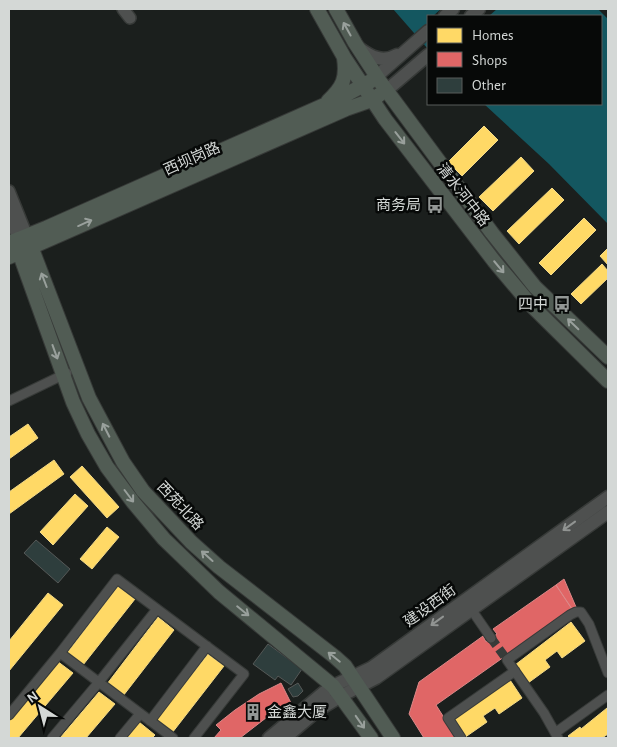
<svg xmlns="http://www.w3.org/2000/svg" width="617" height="747" font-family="'Alegreya Sans','Noto Sans SC',sans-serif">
	<rect width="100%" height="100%" fill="#1b1f1d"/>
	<path fill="#145760" d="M393 9H598L608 19V224L549 164 484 104H601V16H428V49Z"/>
	<path fill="#1b1f1d" d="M441 9H497L489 16H433Z"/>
	<path fill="#ffd966" stroke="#f2d988" d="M484 126 498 140 462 176 448 162Z
		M521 157 534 171 493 211 479 197Z
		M552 188 564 200 519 244 507 231Z
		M584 218 596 230 551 275 539 263Z
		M608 248V265L600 256Z
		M602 264 608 271V278L581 304 571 294Z
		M28 424 38 438 9 459V437Z
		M54 460 64 474 9 514V492Z
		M82 466 119 507 107 518 70 477Z
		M75 494 88 506 53 545 40 532Z
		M107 527 119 537 92 569 80 559Z
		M118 586 135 599 83 665 67 653Z
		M48 593 63 605 9 671V641Z
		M158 617 174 630 123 696 107 684Z
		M571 622 585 641 562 658 557 651 545 660 550 667 528 683 515 665Z
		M208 654 224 666 172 733 156 720Z
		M57 661 73 673 18 738H9V718Z
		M510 680 522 698 499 714 495 708 483 716 487 722 464 738 452 720Z
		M99 692 115 704 86 738H60Z
		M607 708 608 710V734L602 738H570L568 736 580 727 581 729Z
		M139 722 155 735 152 738H126Z"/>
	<path fill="#e06666" stroke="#dc8888" d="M564 579 576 607 572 609 556 585Z
		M556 585 572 609 436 705 457 738H424L409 714 419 682 483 636 486 642 497 634 493 629Z
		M281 683 291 703 271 714 240 738H214L221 730 216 725 235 710 259 694Z"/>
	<path fill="#2e3e3d" stroke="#555857" d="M36 540 70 569 58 583 24 553Z
		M268 644 302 669 291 685 278 676 275 680 253 664Z
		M298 683 303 691 298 696 293 697 288 689Z"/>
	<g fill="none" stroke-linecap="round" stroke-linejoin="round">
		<path stroke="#373b39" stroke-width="9" stroke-dasharray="9 4.5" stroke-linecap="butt" d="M491 638 505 657"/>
		<g stroke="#373a38" stroke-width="11">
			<path id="minor" d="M9 401 67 373
				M471 609 491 638
				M60 653 173 738
				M9 715 60 653 117 579 244 674 194 738
				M150 721 207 646
				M555 733 608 695
				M52 738 99 682 157 609
				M120 738 140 714
				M461 738 448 718 515 671
				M558 738 544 713 507 660 570 615 576 612H581L589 624 608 673"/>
		</g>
		<g stroke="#373a38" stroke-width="14">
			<path id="tertiary" d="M123 9 130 18
				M9 191 27 236
				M9 214 18 239"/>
		</g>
		<g stroke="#373a38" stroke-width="15">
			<path id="secondary" d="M445 16 453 9
				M471 16 479 9
				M359 48C371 57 383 63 397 55
				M377 76 428 31
				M387 90 428 55
				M269 738 323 693 333 686 371 668 608 497
				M285 738 318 710 341 696 376 678 608 512"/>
		</g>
		<g stroke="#373a38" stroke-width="16">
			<path id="primary" d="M317 9 344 57 385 119 494 261 531 305 608 381
				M336 9 355 43 381 83 492 233 535 287 608 357
				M328 101C343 87 347 78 344 58
				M27 236 89 398 123 462 143 491 191 542 219 567 335 657 345 666 393 738
				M18 239 19 252 73 402 88 434 107 467 133 502 164 539 219 592 333 686 371 738
				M9 243 46 228 338 99 371 81
				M9 257 346 109 372 100 379 95"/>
		</g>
		<use href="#minor" stroke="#4e504f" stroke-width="9"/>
		<use href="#tertiary" stroke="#4e504f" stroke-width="11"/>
		<use href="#secondary" stroke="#4e504f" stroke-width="12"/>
		<use href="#primary" stroke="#515c54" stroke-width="14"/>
	</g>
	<defs><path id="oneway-shaft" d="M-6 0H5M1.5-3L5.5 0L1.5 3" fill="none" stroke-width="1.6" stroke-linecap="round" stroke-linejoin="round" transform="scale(1.25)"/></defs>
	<g stroke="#99a09c">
		<use href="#oneway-shaft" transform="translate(347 29) rotate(-119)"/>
		<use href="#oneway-shaft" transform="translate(400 138) rotate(52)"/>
		<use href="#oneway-shaft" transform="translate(85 223) rotate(-24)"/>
		<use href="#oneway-shaft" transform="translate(499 267) rotate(50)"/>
		<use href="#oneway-shaft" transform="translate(44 280) rotate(-111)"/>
		<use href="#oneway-shaft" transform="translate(573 324) rotate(-136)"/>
		<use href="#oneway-shaft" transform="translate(55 352) rotate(70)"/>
		<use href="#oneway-shaft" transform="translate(106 430) rotate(-117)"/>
		<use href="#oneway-shaft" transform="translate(129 496) rotate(53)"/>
		<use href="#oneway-shaft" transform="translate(207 556) rotate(-138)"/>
		<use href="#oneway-shaft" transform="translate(243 611) rotate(39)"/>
		<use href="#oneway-shaft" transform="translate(334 657) rotate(-141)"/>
		<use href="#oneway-shaft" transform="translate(360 722) rotate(55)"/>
	</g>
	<g stroke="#919492">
		<use href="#oneway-shaft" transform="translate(569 526) rotate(144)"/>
		<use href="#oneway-shaft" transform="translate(437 621) rotate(144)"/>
	</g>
	<defs>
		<g id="bus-bare" transform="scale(1.35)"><path d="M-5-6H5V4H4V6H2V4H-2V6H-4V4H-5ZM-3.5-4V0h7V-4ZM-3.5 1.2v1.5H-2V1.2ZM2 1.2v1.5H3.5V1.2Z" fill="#939795" stroke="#070908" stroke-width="2.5" paint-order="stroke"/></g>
		<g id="building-bare" transform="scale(1.35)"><path d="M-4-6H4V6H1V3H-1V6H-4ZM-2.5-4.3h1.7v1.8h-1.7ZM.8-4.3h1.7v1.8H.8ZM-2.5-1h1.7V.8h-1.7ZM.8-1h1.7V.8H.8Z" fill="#939795" stroke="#070908" stroke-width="2.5" paint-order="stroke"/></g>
	</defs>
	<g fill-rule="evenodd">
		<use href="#bus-bare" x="435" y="205"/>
		<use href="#bus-bare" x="562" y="304"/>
		<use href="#building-bare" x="253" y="712"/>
	</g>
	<g text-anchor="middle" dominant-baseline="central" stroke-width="5" stroke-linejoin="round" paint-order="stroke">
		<g font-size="15" fill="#d4d8d6" stroke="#070908">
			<text transform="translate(192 159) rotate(-24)">西坝岗路</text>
			<text transform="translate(463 195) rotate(52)">清水河中路</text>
			<text transform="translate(180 506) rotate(47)">西苑北路</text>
			<text transform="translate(430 606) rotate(-36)">建设西街</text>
		</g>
		<g font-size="15" fill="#d4d8d6" stroke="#070908" text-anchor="end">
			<text x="421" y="205">商务局</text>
			<text x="548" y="304">四中</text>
			<text x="267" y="712" text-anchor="start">金鑫大厦</text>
		</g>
	</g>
	<rect width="617" height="747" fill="none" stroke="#d4d8d6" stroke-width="20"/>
	<rect x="427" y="15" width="175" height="90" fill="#070908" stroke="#595c5a"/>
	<rect x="437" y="28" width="25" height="15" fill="#ffd966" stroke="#595c5a"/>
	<text x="472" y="40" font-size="15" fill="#d4d8d6">Homes</text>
	<rect x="437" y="52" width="25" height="15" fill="#e06666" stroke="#595c5a"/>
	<text x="472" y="65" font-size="15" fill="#d4d8d6">Shops</text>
	<rect x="437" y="78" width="25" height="15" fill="#2e3e3d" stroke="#595c5a"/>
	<text x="472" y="90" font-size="15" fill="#d4d8d6">Other</text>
	<g transform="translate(40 707) rotate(324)" stroke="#070908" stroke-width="4" paint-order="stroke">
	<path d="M0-4L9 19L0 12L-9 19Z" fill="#d4d8d6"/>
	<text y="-8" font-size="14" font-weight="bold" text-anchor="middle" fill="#d4d8d6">N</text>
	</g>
</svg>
